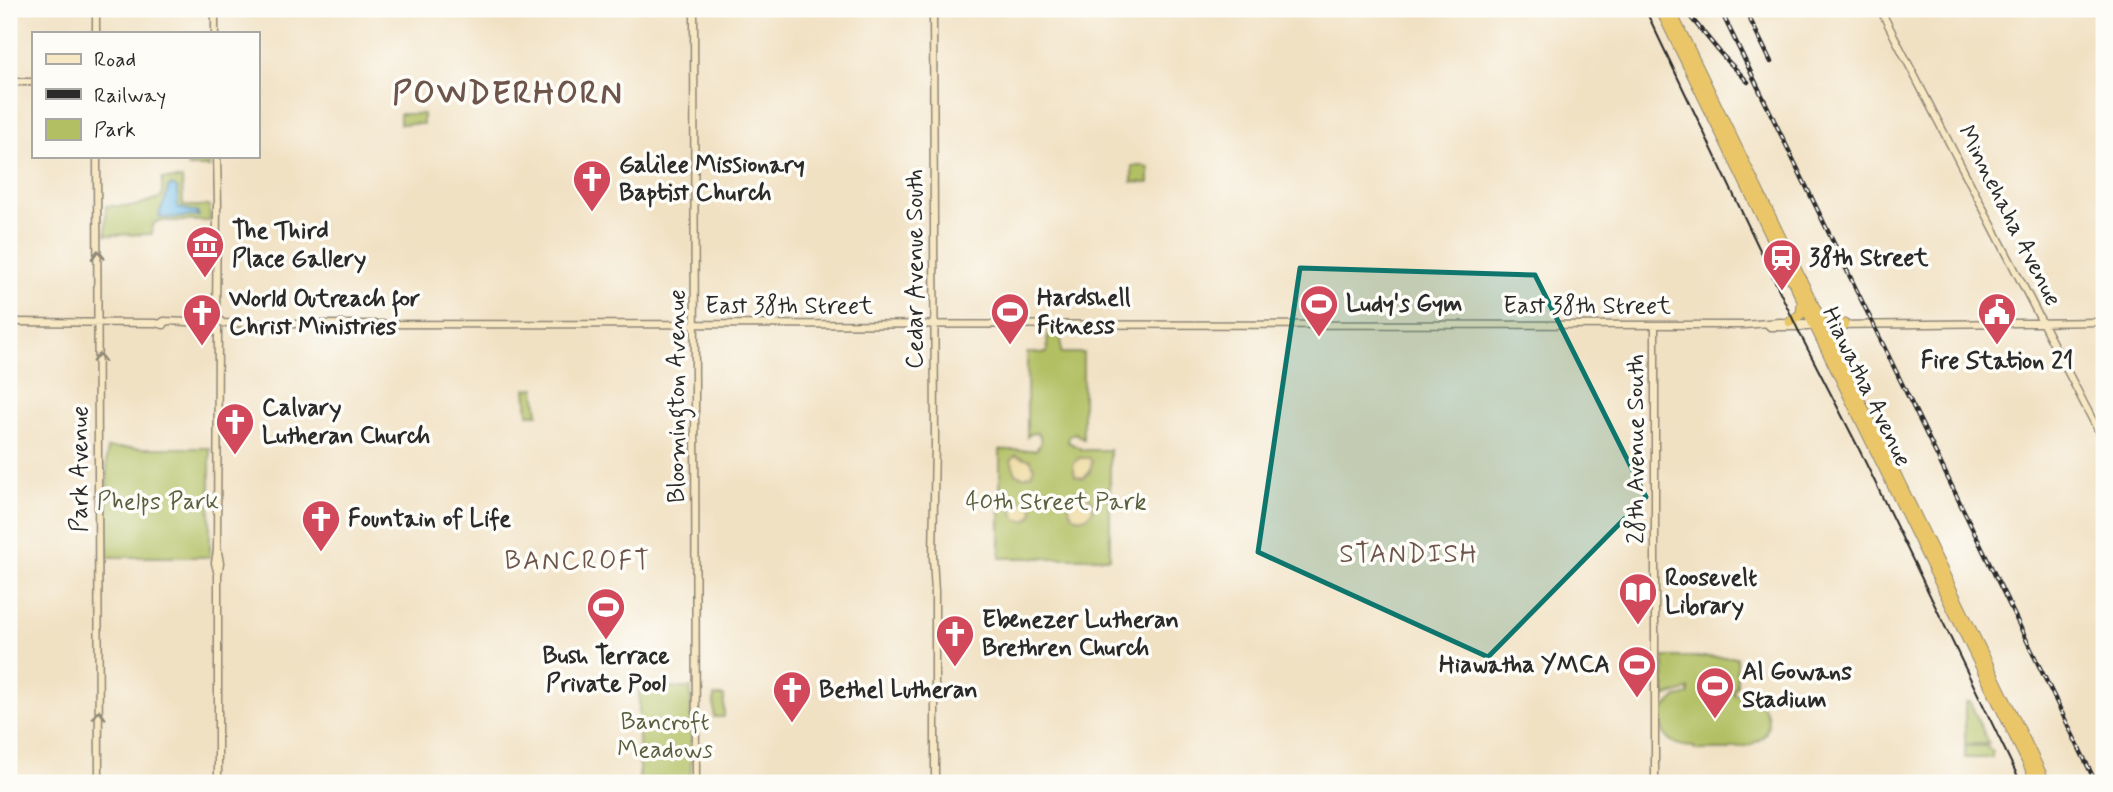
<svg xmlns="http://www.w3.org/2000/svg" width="2113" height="792" font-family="Mynerve,sans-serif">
	<rect width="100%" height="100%" fill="#fdfcf7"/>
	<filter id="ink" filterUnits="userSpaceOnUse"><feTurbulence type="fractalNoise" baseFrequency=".0143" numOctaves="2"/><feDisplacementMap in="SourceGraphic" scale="14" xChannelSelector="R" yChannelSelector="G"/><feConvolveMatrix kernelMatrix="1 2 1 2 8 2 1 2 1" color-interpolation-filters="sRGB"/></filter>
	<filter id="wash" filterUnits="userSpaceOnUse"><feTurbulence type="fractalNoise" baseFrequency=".00686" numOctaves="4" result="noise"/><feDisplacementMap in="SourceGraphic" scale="28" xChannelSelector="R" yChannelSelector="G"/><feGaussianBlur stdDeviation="1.57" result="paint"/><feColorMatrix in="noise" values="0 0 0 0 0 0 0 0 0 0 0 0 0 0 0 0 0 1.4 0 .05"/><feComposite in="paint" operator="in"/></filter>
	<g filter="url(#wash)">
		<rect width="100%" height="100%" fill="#f1e1c3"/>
		<path fill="#b2c063" stroke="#6e7647" stroke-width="2" d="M400 114H423V124H400Z
			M188 156H210V167H188Z
			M1132 166H1146L1149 169V183L1132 182Z
			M162 179H182L183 206H210V221H157L153 225 152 234 106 235V206H135L162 197Z
			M1048 328H1061V353H1083V439L1075 433 1069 436 1068 442 1083 450H1110V558H1000V450H1036L1041 443 1040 436 1037 433 1030 434 1027 437V353H1047Z
			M535 388 538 414H528L526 389Z
			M107 448H210V557H107Z
			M1664 657H1737V686L1734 689V695H1757C1758 704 1765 707 1767 715 1773 740 1750 747 1731 748L1730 750H1695L1694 747C1670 747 1656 734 1664 709L1677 697 1689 695V689L1664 697Z
			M639 688H691V783H639Z
			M714 696H724V717H714Z
			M1965 702H1970L1989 744H1965Z
			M1965 746H1986L1992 751V758H1965Z"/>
		<path fill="#eeda9e" stroke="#8c8264" stroke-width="2" d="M1016 455 1031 460 1034 468 1031 474 1024 477 1016 474 1011 460Z
			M1079 458H1089L1092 461 1090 472 1083 478 1075 476 1073 464Z
			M1069 506a12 12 0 1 1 24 0a12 12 0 1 1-24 0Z
			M1013 511a10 10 0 1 1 20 0a10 10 0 1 1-20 0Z"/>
		<path fill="#6ebbe8" stroke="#4c738a" stroke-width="2" d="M172 185 177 188 178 208 197 212 199 216 164 218 159 216C160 207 167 202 168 188Z"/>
	</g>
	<g filter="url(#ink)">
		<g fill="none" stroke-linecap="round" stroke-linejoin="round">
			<g stroke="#8e8677" stroke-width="9">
				<path id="secondary" d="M96 9V33
					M215 9V33
					M694 9 696 783
					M933 9 935 442 933 557 935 593
					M1880 9 2104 442
					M9 82H33
					M97 156 99 783
					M217 156 218 206
					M216 319 217 205
					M9 322 155 323 164 325
					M161 323 164 321 212 323 217 318 223 323 271 324 1744 325 1780 322 1830 325 2104 322
					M1767 324 1770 327H1808L1814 324
					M218 575 220 563 218 552
					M218 783V575L215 563 217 550 218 328
					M935 783V590
					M1655 783V325"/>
			</g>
			<g stroke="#8e8677" stroke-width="11">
				<path id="highway" d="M1660 9 2037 783
					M1670 9 2046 783
					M1790 322 1801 314 1802 302
					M1835 346 1836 334 1844 324"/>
			</g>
			<use href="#secondary" stroke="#f7e8c3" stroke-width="6"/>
			<use href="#highway" stroke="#eac669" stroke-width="9"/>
			<path stroke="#2b2b2b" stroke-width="2" d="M1645 9 1801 336 1857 445 2021 783"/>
			<g stroke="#2b2b2b" stroke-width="4.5">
				<path id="rail" d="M1684 9 1722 55 1748 82
					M1720 9 2096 783
					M1745 9 1771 62"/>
			</g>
			<use href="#rail" stroke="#fdfcf7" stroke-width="2" stroke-dasharray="5" stroke-linecap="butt"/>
		</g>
		<defs><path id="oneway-chevron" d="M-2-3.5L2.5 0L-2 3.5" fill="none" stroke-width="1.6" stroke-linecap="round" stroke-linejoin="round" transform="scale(1.75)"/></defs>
		<g stroke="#918a77">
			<use href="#oneway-chevron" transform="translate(98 255) rotate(-91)"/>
			<use href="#oneway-chevron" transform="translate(99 358) rotate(-90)"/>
			<use href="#oneway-chevron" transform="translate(99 715) rotate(-90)"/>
		</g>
	</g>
	<path fill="#0f766e" fill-opacity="0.2" stroke="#0f766e" stroke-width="5" stroke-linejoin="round" d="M1300 268 1535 275 1646 497 1488 657 1258 552Z"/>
	<defs>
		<g id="church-pin" transform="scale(2.0125)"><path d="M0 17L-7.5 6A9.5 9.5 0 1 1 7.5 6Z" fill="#d1495b" stroke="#fdfcf7"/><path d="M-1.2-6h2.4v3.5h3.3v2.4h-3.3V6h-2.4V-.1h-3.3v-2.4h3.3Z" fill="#fff"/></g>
		<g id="museum-pin" transform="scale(2.0125)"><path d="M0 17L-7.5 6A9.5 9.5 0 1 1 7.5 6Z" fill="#d1495b" stroke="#fdfcf7"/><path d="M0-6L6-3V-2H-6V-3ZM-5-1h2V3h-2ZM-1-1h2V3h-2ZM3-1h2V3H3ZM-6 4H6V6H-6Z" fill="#fff"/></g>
		<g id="station-pin" transform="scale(2.0125)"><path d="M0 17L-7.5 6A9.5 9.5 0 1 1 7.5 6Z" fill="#d1495b" stroke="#fdfcf7"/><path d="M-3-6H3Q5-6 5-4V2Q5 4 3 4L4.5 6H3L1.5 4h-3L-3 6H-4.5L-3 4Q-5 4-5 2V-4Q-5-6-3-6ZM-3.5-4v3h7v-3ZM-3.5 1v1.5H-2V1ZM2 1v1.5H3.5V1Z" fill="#fff"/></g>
		<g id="stadium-pin" transform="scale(2.0125)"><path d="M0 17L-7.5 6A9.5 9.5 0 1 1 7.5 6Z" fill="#d1495b" stroke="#fdfcf7"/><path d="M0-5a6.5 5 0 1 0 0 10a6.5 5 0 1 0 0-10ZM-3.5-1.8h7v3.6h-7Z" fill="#fff"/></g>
		<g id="civic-pin" transform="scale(2.0125)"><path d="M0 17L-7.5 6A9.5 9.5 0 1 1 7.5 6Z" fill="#d1495b" stroke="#fdfcf7"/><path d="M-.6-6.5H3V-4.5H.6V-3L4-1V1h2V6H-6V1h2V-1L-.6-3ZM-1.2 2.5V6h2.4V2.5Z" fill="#fff"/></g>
		<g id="library-pin" transform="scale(2.0125)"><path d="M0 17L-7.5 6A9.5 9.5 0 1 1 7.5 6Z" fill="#d1495b" stroke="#fdfcf7"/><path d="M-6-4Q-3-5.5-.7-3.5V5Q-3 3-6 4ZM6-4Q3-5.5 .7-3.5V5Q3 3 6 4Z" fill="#fff"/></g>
	</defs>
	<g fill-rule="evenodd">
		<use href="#church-pin" x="592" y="179"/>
		<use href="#museum-pin" x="205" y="245"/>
		<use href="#station-pin" x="1782" y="258"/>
		<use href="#stadium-pin" x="1319" y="304"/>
		<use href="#stadium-pin" x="1010" y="312"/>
		<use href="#civic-pin" x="1997" y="312"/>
		<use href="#church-pin" x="202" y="313"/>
		<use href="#church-pin" x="235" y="422"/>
		<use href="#church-pin" x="321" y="519"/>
		<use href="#library-pin" x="1638" y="592"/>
		<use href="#stadium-pin" x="606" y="607"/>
		<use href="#church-pin" x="955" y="634"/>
		<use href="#stadium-pin" x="1637" y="665"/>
		<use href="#stadium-pin" x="1715" y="686"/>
		<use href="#church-pin" x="792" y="690"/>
	</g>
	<g text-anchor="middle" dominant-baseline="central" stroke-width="7" stroke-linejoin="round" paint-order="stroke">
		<g font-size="24" font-weight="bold" fill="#2b2b2b" stroke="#fdfcf7" text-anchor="start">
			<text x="619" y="165">Galilee Missionary<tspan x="619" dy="28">Baptist Church</tspan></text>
			<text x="232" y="231">The Third<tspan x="232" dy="28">Place Gallery</tspan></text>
			<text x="1809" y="258">38th Street</text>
			<text x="1037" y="298">Hardshell<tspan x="1037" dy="28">Fitness</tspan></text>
			<text x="229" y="299">World Outreach for<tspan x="229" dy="28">Christ Ministries</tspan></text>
			<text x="1346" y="304">Ludy's Gym</text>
			<text x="1997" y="361" text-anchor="middle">Fire Station 21</text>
			<text x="262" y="408">Calvary<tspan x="262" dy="28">Lutheran Church</tspan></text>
			<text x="348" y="519">Fountain of Life</text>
			<text x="1665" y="578">Roosevelt<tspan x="1665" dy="28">Library</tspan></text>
			<text x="982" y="620">Ebenezer Lutheran<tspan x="982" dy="28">Brethren Church</tspan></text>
			<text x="606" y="656" text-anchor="middle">Bush Terrace<tspan x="606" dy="28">Private Pool</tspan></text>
			<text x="1610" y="665" text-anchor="end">Hiawatha YMCA</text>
			<text x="1742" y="672">Al Gowans<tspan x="1742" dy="28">Stadium</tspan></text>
			<text x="819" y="690">Bethel Lutheran</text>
		</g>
		<g font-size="24" fill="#2b2b2b" stroke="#fdfcf7">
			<text transform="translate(2009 216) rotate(63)">Minnehaha Avenue</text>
			<text transform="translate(915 269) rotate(-90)">Cedar Avenue South</text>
			<text x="789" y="306">East 38th Street</text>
			<text x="1587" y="306">East 38th Street</text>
			<text transform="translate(1866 387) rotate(64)">Hiawatha Avenue</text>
			<text transform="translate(677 396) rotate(-90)">Bloomington Avenue</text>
			<text transform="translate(1636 449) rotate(-90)">28th Avenue South</text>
			<text transform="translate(80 469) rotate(-90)">Park Avenue</text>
		</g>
		<g font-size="24" fill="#5a5f3f" stroke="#fdfcf7">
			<text x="158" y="502">Phelps Park</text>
			<text x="1056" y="502">40th Street Park</text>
			<text x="665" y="722">Bancroft<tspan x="665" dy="28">Meadows</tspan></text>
		</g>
		<g font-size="26" letter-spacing="2" fill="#6e554c" stroke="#fdfcf7">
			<text x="1409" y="555">STANDISH</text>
			<text x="578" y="562">BANCROFT</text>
		</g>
		<g font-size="32" font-weight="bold" letter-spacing="2" fill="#6e554c" stroke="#fdfcf7">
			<text x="508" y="94">POWDERHORN</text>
		</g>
	</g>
	<rect width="2113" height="792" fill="none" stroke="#fdfcf7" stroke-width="35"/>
	<rect x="32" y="32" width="228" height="126" fill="#fdfcf7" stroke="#a9a8a5" stroke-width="2"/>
	<rect x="46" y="54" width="35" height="10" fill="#f7e8c3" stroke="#a9a8a5" stroke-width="2"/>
	<text x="94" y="66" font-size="21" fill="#2b2b2b">Road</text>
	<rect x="46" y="89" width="35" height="10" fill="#2b2b2b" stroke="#a9a8a5" stroke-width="2"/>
	<text x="94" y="102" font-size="21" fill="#2b2b2b">Railway</text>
	<rect x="46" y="119" width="35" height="21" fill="#b2c063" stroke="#a9a8a5" stroke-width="2"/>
	<text x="94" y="136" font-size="21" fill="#2b2b2b">Park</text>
</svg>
